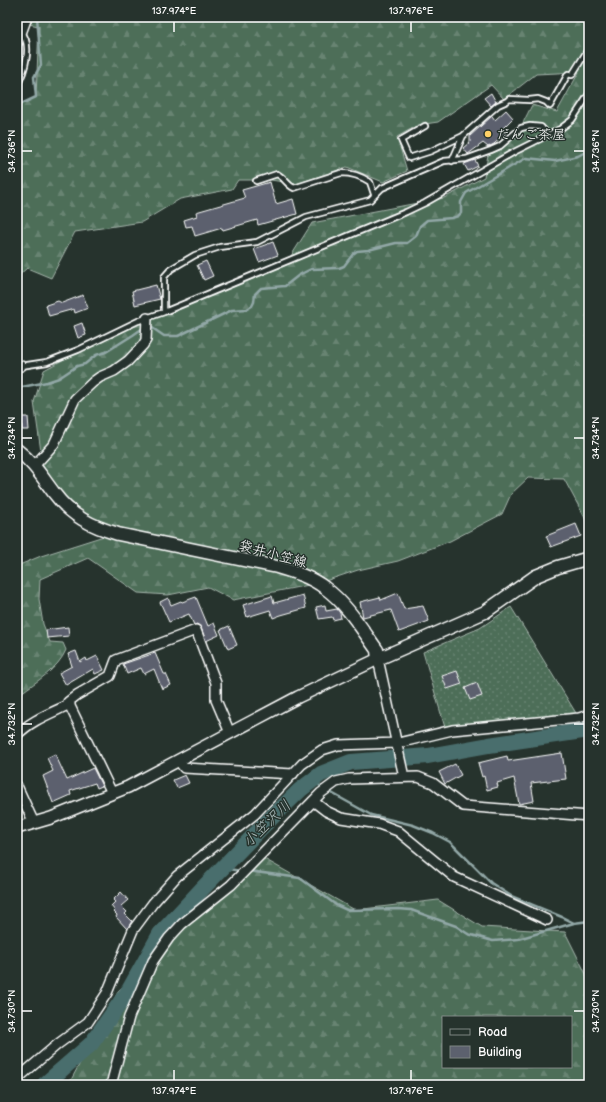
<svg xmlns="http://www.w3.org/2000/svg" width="606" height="1102" font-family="'Balsamiq Sans','Klee One',sans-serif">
	<defs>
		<pattern id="grass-dots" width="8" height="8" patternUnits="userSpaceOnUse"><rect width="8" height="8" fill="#4d6e59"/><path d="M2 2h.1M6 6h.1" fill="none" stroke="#688472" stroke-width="1.8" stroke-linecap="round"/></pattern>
		<pattern id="forest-firs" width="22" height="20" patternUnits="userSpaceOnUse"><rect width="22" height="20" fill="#4d6e59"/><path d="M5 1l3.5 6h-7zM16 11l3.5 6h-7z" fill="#688472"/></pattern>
	</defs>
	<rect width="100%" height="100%" fill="#26332d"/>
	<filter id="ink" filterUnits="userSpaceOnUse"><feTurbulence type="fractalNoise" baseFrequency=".025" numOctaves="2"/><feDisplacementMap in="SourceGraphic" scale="8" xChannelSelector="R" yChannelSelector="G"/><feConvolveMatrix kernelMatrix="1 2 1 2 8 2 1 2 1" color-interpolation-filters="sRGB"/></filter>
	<g filter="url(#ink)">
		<path fill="url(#grass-dots)" stroke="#a6b6ac" d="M511 607 579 718 446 731 423 652 480 628Z"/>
		<path fill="url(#forest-firs)" stroke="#a6b6ac" fill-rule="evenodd" d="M19 17H589V530L585 518 564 479 528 478 511 494 502 514 450 541 398 561 358 570 319 583 233 600 208 587 168 595 138 593 88 558 40 579 39 599 43 624 50 642 63 643 66 650C58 669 37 681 21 693H17V566L41 556 107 535V525L80 511 57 491 43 466 34 402 44 370 129 324 215 293 291 256 312 223 444 198 484 177 488 155C516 143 519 130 532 105L557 112 579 72 536 74 504 99 491 85 438 122 418 125 397 137 407 171 383 182 347 167 296 184 271 180H238L232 189 180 199 142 222 75 232 51 278 27 268 17 277V106L36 97 39 26 17 22Z
			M259 856 355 910 438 900 482 927 565 932 587 976 589 978V1085H62L71 1080 119 990ZM443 1017H571V1067H443Z"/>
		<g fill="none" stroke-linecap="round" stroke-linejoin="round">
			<path stroke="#92a8a7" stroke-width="2.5" d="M17 106 36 97 34 77 41 65 37 17
				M17 388 47 382 59 378 77 366 85 364 96 355 106 352 133 335 143 328 151 327 164 336H178L232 310 247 309 252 306 254 302 255 294 261 288 285 286 299 275 311 269 339 268 344 266 353 254 357 251 368 250 396 243H407L416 236 420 226 427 220 452 218 458 216 461 213V202L466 193 526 158 555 161 578 156 589 150
				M312 781 324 788
				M328 791 371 815 413 825 433 833 450 842 491 883 511 896 562 917 574 923
				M222 868 241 871
				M248 871 300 878 336 905 347 910 398 909 411 910 456 926 468 934 493 941 518 939 574 923 589 921"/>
			<path stroke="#4a6e6d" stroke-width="16" d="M44 1085 91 1044 129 990 160 934 202 889 262 827 300 790 321 774 351 762 428 756 489 745 589 730"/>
		</g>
		<path fill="#5c616e" stroke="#fff" d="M491 93 496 102 491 106 484 98Z
			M506 110 513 118 502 129 506 133 494 144 488 147 483 143 468 154 463 148 470 142V136L492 116 495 120Z
			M475 160 478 166 468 171 464 164Z
			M270 182 276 204 293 199 297 214 258 225 257 220 223 230 222 228 195 236 192 226 186 227 184 220 197 216 196 212 245 198 242 190Z
			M273 242 278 255 259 262 254 249Z
			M206 261 213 276 204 280 197 265Z
			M156 285 160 299 135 305 132 291Z
			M83 295 88 308 75 313 74 309 49 316 46 305 58 301 62 303Z
			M82 323 86 335 78 338 74 326Z
			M21 417H28L29 430H22Z
			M576 524 581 536 551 547 546 536Z
			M398 593 404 609 423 606 429 621 399 632 391 610 363 617 360 602 380 597 381 600Z
			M303 595 306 608 281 615 273 618 270 610 247 617 243 605 272 596 274 603Z
			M196 597 208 626 214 623 219 635 206 641 201 628 197 624 194 625 189 614 169 622 160 602 168 598 171 605 181 601 182 602Z
			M325 605 326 611 337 609 340 613 341 618 333 620 332 617 319 619 316 607Z
			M229 626 237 645 228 649 220 630Z
			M68 627 69 636 47 638 46 630Z
			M76 651 80 662 86 658 87 661 97 656 104 670 95 674 93 669 66 685 59 673 72 666 68 654Z
			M155 653 164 674H166L171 685 162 689 154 669 144 674 141 668 127 674 123 664Z
			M457 671 462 684 447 689 442 676Z
			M477 683 482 696 470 700 465 688Z
			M562 753 566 779 531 783 534 801 519 804 514 778 497 783 498 787 487 790 484 776 482 777 478 763 507 756 508 761Z
			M55 754 67 780 93 768 102 786 97 788 95 783 70 791 71 795 53 803 43 776 53 771 47 758Z
			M455 764 461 775 445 784 439 772Z
			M185 775 189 783 177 788 173 780Z
			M121 892 128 900 121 906 127 912 125 914 132 921 127 929 116 917 117 915 114 912 115 911 111 906 115 902 113 900Z"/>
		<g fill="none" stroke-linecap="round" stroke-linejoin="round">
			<g stroke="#fff" stroke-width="8">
				<path id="service" d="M17 85C25 72 33 43 21 32
					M425 126 401 140 409 158 431 151 463 136 452 161
					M463 136 498 105 507 101 509 99 529 100 538 99 546 102 550 106 568 74 572 75 587 51 589 52
					M256 181 277 174C284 177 287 185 294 188L341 173C351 173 361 176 370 182L374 194
					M164 312V277L171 269 195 255 220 247 257 242 306 217 370 200 382 188 444 161 466 159 491 150 500 146 521 128 530 126 541 127 548 135
					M21 366 47 362 78 350 138 321 164 312 406 212 425 203 514 152 560 129 572 120 589 94"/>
			</g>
			<g stroke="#fff" stroke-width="12">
				<path id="minor" d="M17 366H21
					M35 465 54 444 75 399 93 382 100 377 114 371 128 361 143 345 146 340 147 318
					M378 659 404 777
					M17 735C31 720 52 713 70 704
					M178 760 184 768 293 774
					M17 786 34 823
					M112 793 68 702 77 695 110 676 116 660 196 630 216 683V700L230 733
					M313 801 326 811 341 818 379 824 398 831 454 877 547 920
					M17 1079 58 1044 88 1022 107 993 133 930 153 903 177 876 255 814 302 764 322 750 338 745 398 743 452 730 579 718 589 715
					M111 1085 129 1017 153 961 169 938 182 924 231 885 321 793 336 782 349 779 418 777 433 783 463 806 589 816"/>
			</g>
			<g stroke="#fff" stroke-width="14">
				<path id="tertiary" d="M17 41 26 17
					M17 828 51 818 128 787 298 697 378 659"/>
			</g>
			<g stroke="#fff" stroke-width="15">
				<path id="secondary" d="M17 450C33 462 42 477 54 493 71 516 91 526 118 534L277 567C294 572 311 577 325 588 346 603 362 629 377 650L378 659 485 612 536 576 558 567 589 558"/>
			</g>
			<use href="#service" stroke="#26332d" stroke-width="4.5"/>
			<use href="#minor" stroke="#26332d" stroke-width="9"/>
			<use href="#tertiary" stroke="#26332d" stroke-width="11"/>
			<use href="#secondary" stroke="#26332d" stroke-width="12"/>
		</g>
	</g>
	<path fill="none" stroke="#fff" stroke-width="1.5" d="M174 22V32M411 22V32M22 151H32M574 151H584M22 438H32M574 438H584M22 724H32M574 724H584M22 1011H32M574 1011H584M174 1070V1080M411 1070V1080"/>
	<circle fill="#ffd166" stroke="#26332d" stroke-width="1.5" cx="488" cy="134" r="4"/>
	<g text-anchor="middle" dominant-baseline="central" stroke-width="3" stroke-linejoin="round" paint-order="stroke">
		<g font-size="14" fill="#fff" stroke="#26332d" text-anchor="start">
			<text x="496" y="134">だんご茶屋</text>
		</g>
		<g font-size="14" fill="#fff" stroke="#26332d">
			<text transform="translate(273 554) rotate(15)">袋井小笠線</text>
		</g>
		<g font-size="15" font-style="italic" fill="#aebebd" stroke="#26332d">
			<text transform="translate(267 824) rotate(-44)">小笠沢川</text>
		</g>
	</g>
	<rect width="606" height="1102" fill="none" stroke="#26332d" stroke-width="44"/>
	<rect x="442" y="1016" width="130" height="52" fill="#26332d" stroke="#7d8581"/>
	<rect x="450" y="1029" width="20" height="6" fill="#26332d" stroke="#7d8581"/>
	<text x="478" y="1036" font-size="12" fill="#ffffff">Road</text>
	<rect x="450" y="1046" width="20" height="12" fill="#5c616e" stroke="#7d8581"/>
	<text x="478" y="1056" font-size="12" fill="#ffffff">Building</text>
	<rect x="22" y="22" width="562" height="1058" fill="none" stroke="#fff" stroke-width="1.5"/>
	<g font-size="10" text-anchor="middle" fill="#fff">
		<text x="174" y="14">137.974°E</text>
		<text x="411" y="14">137.976°E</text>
		<text transform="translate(11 151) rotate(-90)" y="4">34.736°N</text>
		<text transform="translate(595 151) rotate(-90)" y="4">34.736°N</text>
		<text transform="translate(11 438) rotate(-90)" y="4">34.734°N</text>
		<text transform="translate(595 438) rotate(-90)" y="4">34.734°N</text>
		<text transform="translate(11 724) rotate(-90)" y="4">34.732°N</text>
		<text transform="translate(595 724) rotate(-90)" y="4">34.732°N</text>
		<text transform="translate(11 1011) rotate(-90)" y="4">34.730°N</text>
		<text transform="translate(595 1011) rotate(-90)" y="4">34.730°N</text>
		<text x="174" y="1094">137.974°E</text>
		<text x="411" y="1094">137.976°E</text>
	</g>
</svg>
